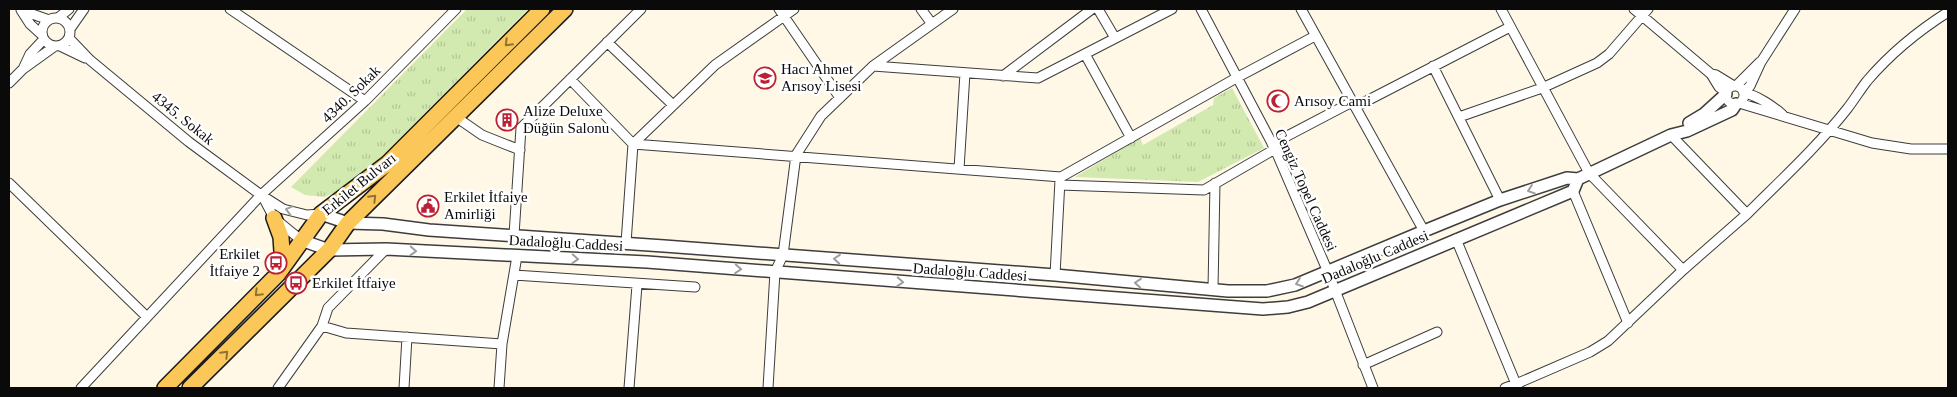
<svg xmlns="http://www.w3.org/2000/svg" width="1957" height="397" font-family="'Times New Roman',serif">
	<defs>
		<pattern id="grass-tufts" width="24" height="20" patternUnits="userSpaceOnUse" patternTransform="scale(1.25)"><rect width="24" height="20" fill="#d2e9b0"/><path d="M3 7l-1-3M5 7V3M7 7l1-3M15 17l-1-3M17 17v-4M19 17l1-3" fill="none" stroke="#b3c696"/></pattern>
	</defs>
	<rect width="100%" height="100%" fill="#fff8e6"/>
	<path fill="url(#grass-tufts)" d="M467 9H528L371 167 337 192 324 197 305 195 291 187Z
		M1232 88 1264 148 1198 182 1075 177 1140 138 1143 145 1213 105 1214 98Z"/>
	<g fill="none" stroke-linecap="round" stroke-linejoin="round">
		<g stroke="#3d3d3d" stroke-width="11">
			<path id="minor" d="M230 9 365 101
				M779 9 840 98
				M921 9 932 24
				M1098 9 1115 38
				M1201 9 1275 149 1328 272 1373 388
				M1301 9 1424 231
				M1501 9 1589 173 1683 270
				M1634 9 1711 74 1719 87 1726 92
				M42 32a14 14 0 1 1 28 0a14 14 0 1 1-28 0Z
				M58 18 69 9
				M70 29 84 9
				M42 35 30 24 21 10 49 20
				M69 38 90 60 189 142 261 195 283 209 307 215 321 214
				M607 42 673 105
				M60 46 85 58
				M1085 54 1131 138
				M873 66 1038 78 1172 9
				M1433 66 1500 200
				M23 69 30 54 44 39
				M1711 74 1716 75 1734 86
				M1003 76 1092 9
				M570 79 633 144 1061 177 1238 77 1315 36
				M9 83 23 69 55 46
				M1726 95a9 9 0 1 1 18 0a9 9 0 1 1-18 0Z
				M1736 86 1760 62
				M1744 92 1750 86 1761 62 1795 9
				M1744 93C1757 95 1774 107 1783 115
				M1739 103 1872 143 1911 149H1948
				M1355 107 1510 27
				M456 117 482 135 520 150
				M1459 117 1542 88 1597 63 1609 54 1648 9
				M1671 135 1747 214C1781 180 1817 147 1847 109 1854 100 1860 90 1867 81 1890 54 1918 31 1948 12
				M1272 144 1352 102
				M959 169 965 73
				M9 183 147 317
				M1060 185 1204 190 1275 149
				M1573 191 1628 323
				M263 197 274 218 301 240
				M514 235 521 128 641 9
				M1456 239 1516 384 1505 388
				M626 243 633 144 715 65 794 9
				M386 249 328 308 322 326 346 333 502 344
				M514 275 695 287
				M1055 275 1060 180
				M1213 289 1215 183
				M1363 365 1437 332
				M81 388 261 195 365 101 456 9
				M278 388 322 326
				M404 388 407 337
				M499 388 502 344 517 256
				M629 388 637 285
				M768 388 775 272 783 255 796 155 821 116 873 66 953 9
				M1518 388 1516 384 1590 352 1608 341 1683 270 1747 214"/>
		</g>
		<g stroke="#3d3d3d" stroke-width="14">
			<path id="tertiary" d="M1689 123 1704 114 1726 94
				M321 214 348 223 383 224 429 230 664 246 1055 275 1228 291H1267L1295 285 1424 231 1500 200 1567 178 1578 179 1671 135 1687 131 1732 110 1736 104
				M301 240 329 250 386 249 647 262 1263 309 1288 307 1308 302 1573 191 1578 179"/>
		</g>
		<g stroke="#1b1b1b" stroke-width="18">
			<path id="primary" d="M274 218 281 237 283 266
				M165 388 278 274 321 214 387 164 542 9
				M190 388 329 250 348 223 565 9"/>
		</g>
		<use href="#minor" stroke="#fff" stroke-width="9"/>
		<use href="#tertiary" stroke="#fff" stroke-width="11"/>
		<use href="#primary" stroke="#fcc759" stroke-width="15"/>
	</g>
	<defs><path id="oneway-chevron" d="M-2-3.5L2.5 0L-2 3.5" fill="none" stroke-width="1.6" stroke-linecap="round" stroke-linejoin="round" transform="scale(1.25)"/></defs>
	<g stroke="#8f7235">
		<use href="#oneway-chevron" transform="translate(508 43) rotate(135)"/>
		<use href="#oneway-chevron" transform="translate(373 198) rotate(-45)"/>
		<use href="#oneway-chevron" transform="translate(258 293) rotate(135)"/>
		<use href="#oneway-chevron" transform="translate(225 354) rotate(-45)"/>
	</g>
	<g stroke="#9d9d9d">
		<use href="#oneway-chevron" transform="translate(1531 190) rotate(161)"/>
		<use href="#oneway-chevron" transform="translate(289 210) rotate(-165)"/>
		<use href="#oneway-chevron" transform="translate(413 251) rotate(3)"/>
		<use href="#oneway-chevron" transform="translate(575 259) rotate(3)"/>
		<use href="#oneway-chevron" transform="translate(837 259) rotate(-176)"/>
		<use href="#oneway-chevron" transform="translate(738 269) rotate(4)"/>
		<use href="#oneway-chevron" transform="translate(900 282) rotate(4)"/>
		<use href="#oneway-chevron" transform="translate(1138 283) rotate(-175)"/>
		<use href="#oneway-chevron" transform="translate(1299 283) rotate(161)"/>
	</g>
	<defs>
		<g id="school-ring" transform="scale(1.125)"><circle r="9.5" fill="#fff" stroke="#bc2034" stroke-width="1.5"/><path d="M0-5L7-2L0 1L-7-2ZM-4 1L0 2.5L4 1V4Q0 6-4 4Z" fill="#bc2034"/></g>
		<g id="mosque-ring" transform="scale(1.125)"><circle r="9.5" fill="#fff" stroke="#bc2034" stroke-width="1.5"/><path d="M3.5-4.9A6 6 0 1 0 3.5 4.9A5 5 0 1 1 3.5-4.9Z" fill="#bc2034"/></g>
		<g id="building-ring" transform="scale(1.125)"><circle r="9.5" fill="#fff" stroke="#bc2034" stroke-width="1.5"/><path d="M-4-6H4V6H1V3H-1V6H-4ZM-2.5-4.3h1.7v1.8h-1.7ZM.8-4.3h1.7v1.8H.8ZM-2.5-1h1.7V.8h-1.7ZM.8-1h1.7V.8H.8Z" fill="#bc2034"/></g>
		<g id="civic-ring" transform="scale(1.125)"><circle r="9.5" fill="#fff" stroke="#bc2034" stroke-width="1.5"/><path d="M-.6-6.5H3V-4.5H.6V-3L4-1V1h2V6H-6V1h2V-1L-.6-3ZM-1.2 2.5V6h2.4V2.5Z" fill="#bc2034"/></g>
		<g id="bus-ring" transform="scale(1.125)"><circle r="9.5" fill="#fff" stroke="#bc2034" stroke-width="1.5"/><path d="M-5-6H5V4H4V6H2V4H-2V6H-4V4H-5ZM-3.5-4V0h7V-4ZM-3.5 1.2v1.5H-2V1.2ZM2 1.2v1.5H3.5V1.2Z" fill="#bc2034"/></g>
	</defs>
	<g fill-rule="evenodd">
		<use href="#school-ring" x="765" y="78"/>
		<use href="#mosque-ring" x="1278" y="101"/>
		<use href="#building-ring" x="507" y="120"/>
		<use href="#civic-ring" x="428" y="206"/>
		<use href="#bus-ring" x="276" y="263"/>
		<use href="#bus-ring" x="296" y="283"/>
	</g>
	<g text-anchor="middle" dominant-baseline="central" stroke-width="5" stroke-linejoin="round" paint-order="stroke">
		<g font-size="15" fill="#0a0a0a" stroke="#fff" text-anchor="start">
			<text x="781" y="69">Hacı Ahmet<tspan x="781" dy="17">Arısoy Lisesi</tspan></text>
			<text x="1294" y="101">Arısoy Cami</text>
			<text x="523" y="111">Alize Deluxe<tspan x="523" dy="17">Düğün Salonu</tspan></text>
			<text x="444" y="197">Erkilet İtfaiye<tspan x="444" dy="17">Amirliği</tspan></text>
			<text x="260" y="254" text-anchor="end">Erkilet<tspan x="260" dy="17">İtfaiye 2</tspan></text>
			<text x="312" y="283">Erkilet İtfaiye</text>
		</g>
		<g font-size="15" fill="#0a0a0a" stroke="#fff">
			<text transform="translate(351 94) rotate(-44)">4340. Sokak</text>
			<text transform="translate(183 118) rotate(39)">4345. Sokak</text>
			<text transform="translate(359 184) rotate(-39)">Erkilet Bulvarı</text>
			<text transform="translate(1306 190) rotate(66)">Cengiz Topel Caddesi</text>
			<text transform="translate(566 243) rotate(3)">Dadaloğlu Caddesi</text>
			<text transform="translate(1375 257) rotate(-23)">Dadaloğlu Caddesi</text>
			<text transform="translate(970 272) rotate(4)">Dadaloğlu Caddesi</text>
		</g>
	</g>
	<rect width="1957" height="397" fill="none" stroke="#0a0a0a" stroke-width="20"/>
</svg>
